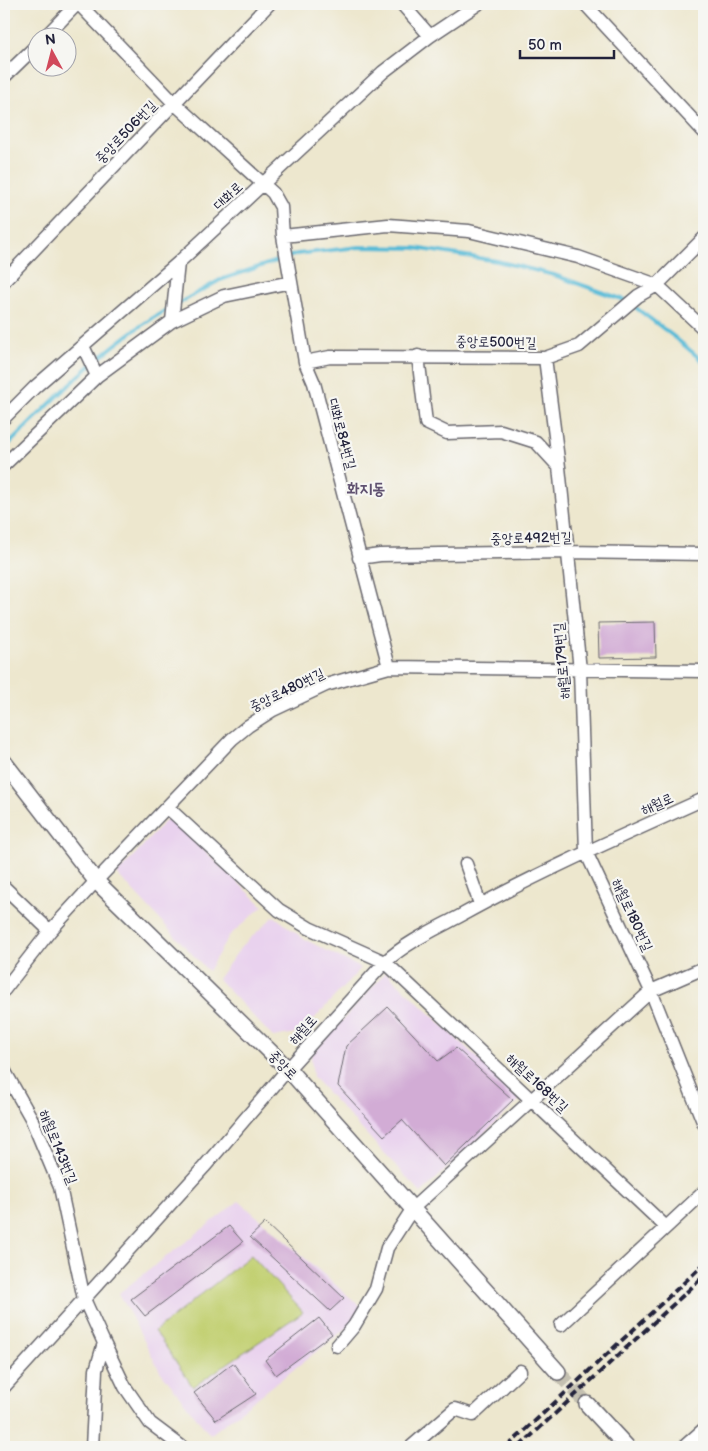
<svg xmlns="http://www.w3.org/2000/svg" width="708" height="1451" font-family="'Balsamiq Sans','Poor Story',sans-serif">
	<rect width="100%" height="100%" fill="#f6f6f2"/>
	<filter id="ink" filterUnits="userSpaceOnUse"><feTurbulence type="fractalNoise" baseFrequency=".02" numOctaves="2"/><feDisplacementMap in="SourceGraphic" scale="10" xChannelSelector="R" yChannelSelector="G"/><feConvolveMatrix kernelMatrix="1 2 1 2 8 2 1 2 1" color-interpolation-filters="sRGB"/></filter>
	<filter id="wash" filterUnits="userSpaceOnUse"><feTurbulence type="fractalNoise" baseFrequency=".0096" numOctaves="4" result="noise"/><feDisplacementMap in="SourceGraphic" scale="20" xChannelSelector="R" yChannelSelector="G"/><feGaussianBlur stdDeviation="1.12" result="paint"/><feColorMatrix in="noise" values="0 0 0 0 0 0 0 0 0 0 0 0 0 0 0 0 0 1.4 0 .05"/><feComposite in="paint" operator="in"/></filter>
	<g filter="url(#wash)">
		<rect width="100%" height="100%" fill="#ede7ce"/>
		<path fill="#e9d2ee" d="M169 817 263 906 229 936 208 971 117 874Z
			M274 916 304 939 361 968 302 1032 273 1037 218 979 241 947Z
			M386 972 521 1099 421 1193 313 1077 311 1055Z
			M239 1201 367 1312 210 1435 160 1371 119 1293Z"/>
		<path fill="#c2d072" stroke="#727956" d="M251 1255 303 1312 193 1387 155 1331Z"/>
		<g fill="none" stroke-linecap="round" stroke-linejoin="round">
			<path stroke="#59bbd7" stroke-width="4" d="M176 305 220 280 297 254 359 247 415 248 497 261 554 275 627 301 673 336 704 362
				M4 449C55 399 106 343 170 308"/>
		</g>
		<g id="blocks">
			<path fill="#d2acd5" d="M655 622 656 657 599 658 598 623Z
				M388 1007 438 1061 456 1048 513 1100 444 1166 402 1120 384 1136 338 1086 346 1046Z
				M265 1223 344 1298 330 1311 250 1237Z
				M229 1226 243 1242 145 1316 131 1299Z
				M319 1318 332 1334 276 1375 265 1360Z
				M233 1363 256 1394 216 1420 194 1393Z"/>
		</g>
	</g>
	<g filter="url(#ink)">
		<use href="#blocks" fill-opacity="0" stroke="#69676e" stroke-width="1"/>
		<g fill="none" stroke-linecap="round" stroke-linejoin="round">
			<path stroke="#c4c0b1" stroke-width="15" stroke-dasharray="15 8" stroke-linecap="butt" d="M558 1372 587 1404"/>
			<g stroke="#69676e" stroke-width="15">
				<path id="minor" d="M79 4 174 103 273 193 281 207 283 236 305 362 314 383 389 667
					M402 4 430 36
					M585 4 704 132
					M44 38 77 4
					M4 77 38 44
					M283 236 388 225 469 231 578 257 657 285 704 329
					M4 281 269 4
					M172 321 178 263
					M83 346 97 376
					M418 356 426 423 447 433 501 431 536 442 559 467
					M545 358 559 467 580 670 586 852 651 991 704 1124
					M305 362 330 357 545 358 579 346 638 296 657 285 704 238
					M4 418 35 387 178 263 383 72 430 36 478 4
					M4 465 97 376 172 321 224 296 291 282
					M359 558 380 555 566 552 704 554
					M167 807 279 910 309 928 385 962 666 1227
					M466 864 480 904
					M4 887 50 931
					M4 990 50 931 96 881 232 739 248 726 273 710 326 685 389 667 704 671
					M4 1070 31 1118 60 1187 84 1299 104 1343 96 1370 92 1447
					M561 1325 704 1192
					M104 1343 125 1387 150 1423 182 1447
					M337 1346 354 1326 376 1289 387 1248 413 1208 651 991 704 968
					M4 1387 204 1167 288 1069 385 962C407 942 434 930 460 916 539 872 622 836 704 799
					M411 1447 455 1409 473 1415 520 1371"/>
			</g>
			<g stroke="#69676e" stroke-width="18">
				<path id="major" d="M4 762 96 881 288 1069 558 1372
					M587 1404 627 1447
					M686 1447 704 1431"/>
			</g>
			<use href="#minor" stroke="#fff" stroke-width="12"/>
			<use href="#major" stroke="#fff" stroke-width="15"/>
			<path stroke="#22223b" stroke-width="4" stroke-dasharray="8 4" stroke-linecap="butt" d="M507 1447 704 1264
				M519 1447 704 1276"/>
		</g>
	</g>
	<g text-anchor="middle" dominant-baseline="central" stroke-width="4.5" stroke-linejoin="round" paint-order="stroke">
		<g font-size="14" fill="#22223b" stroke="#f6f6f2">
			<text transform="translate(126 132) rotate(-46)">중앙로506번길</text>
			<text transform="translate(228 196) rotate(-43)">대화로</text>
			<text transform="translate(496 342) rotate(1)">중앙로500번길</text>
			<text transform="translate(342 434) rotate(75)">대화로84번길</text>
			<text transform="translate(531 538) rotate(-1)">중앙로492번길</text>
			<text transform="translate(562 661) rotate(-95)">해월로179번길</text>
			<text transform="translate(287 690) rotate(-26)">중앙로480번길</text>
			<text transform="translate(657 804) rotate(-24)">해월로</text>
			<text transform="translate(632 915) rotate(65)">해월로180번길</text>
			<text transform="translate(303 1030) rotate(-48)">해월로</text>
			<text transform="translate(283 1065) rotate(46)">중앙로</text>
			<text transform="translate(537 1083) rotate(43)">해월로168번길</text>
			<text transform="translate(58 1147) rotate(68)">해월로143번길</text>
		</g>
		<g font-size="16" font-weight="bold" fill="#605271" stroke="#f6f6f2">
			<text x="366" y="489">화지동</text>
		</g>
	</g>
	<rect width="708" height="1451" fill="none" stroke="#f6f6f2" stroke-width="20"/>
	<g transform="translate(52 52) rotate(353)"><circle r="24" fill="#f6f6f2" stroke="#a1a1a9"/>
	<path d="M0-4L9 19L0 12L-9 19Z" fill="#d1495b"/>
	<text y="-8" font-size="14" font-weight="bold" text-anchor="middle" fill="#22223b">N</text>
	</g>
	<path d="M520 50v8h94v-8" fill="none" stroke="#22223b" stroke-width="2.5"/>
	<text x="528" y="50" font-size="15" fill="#22223b" stroke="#f6f6f2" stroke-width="4" paint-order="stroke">50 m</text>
</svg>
